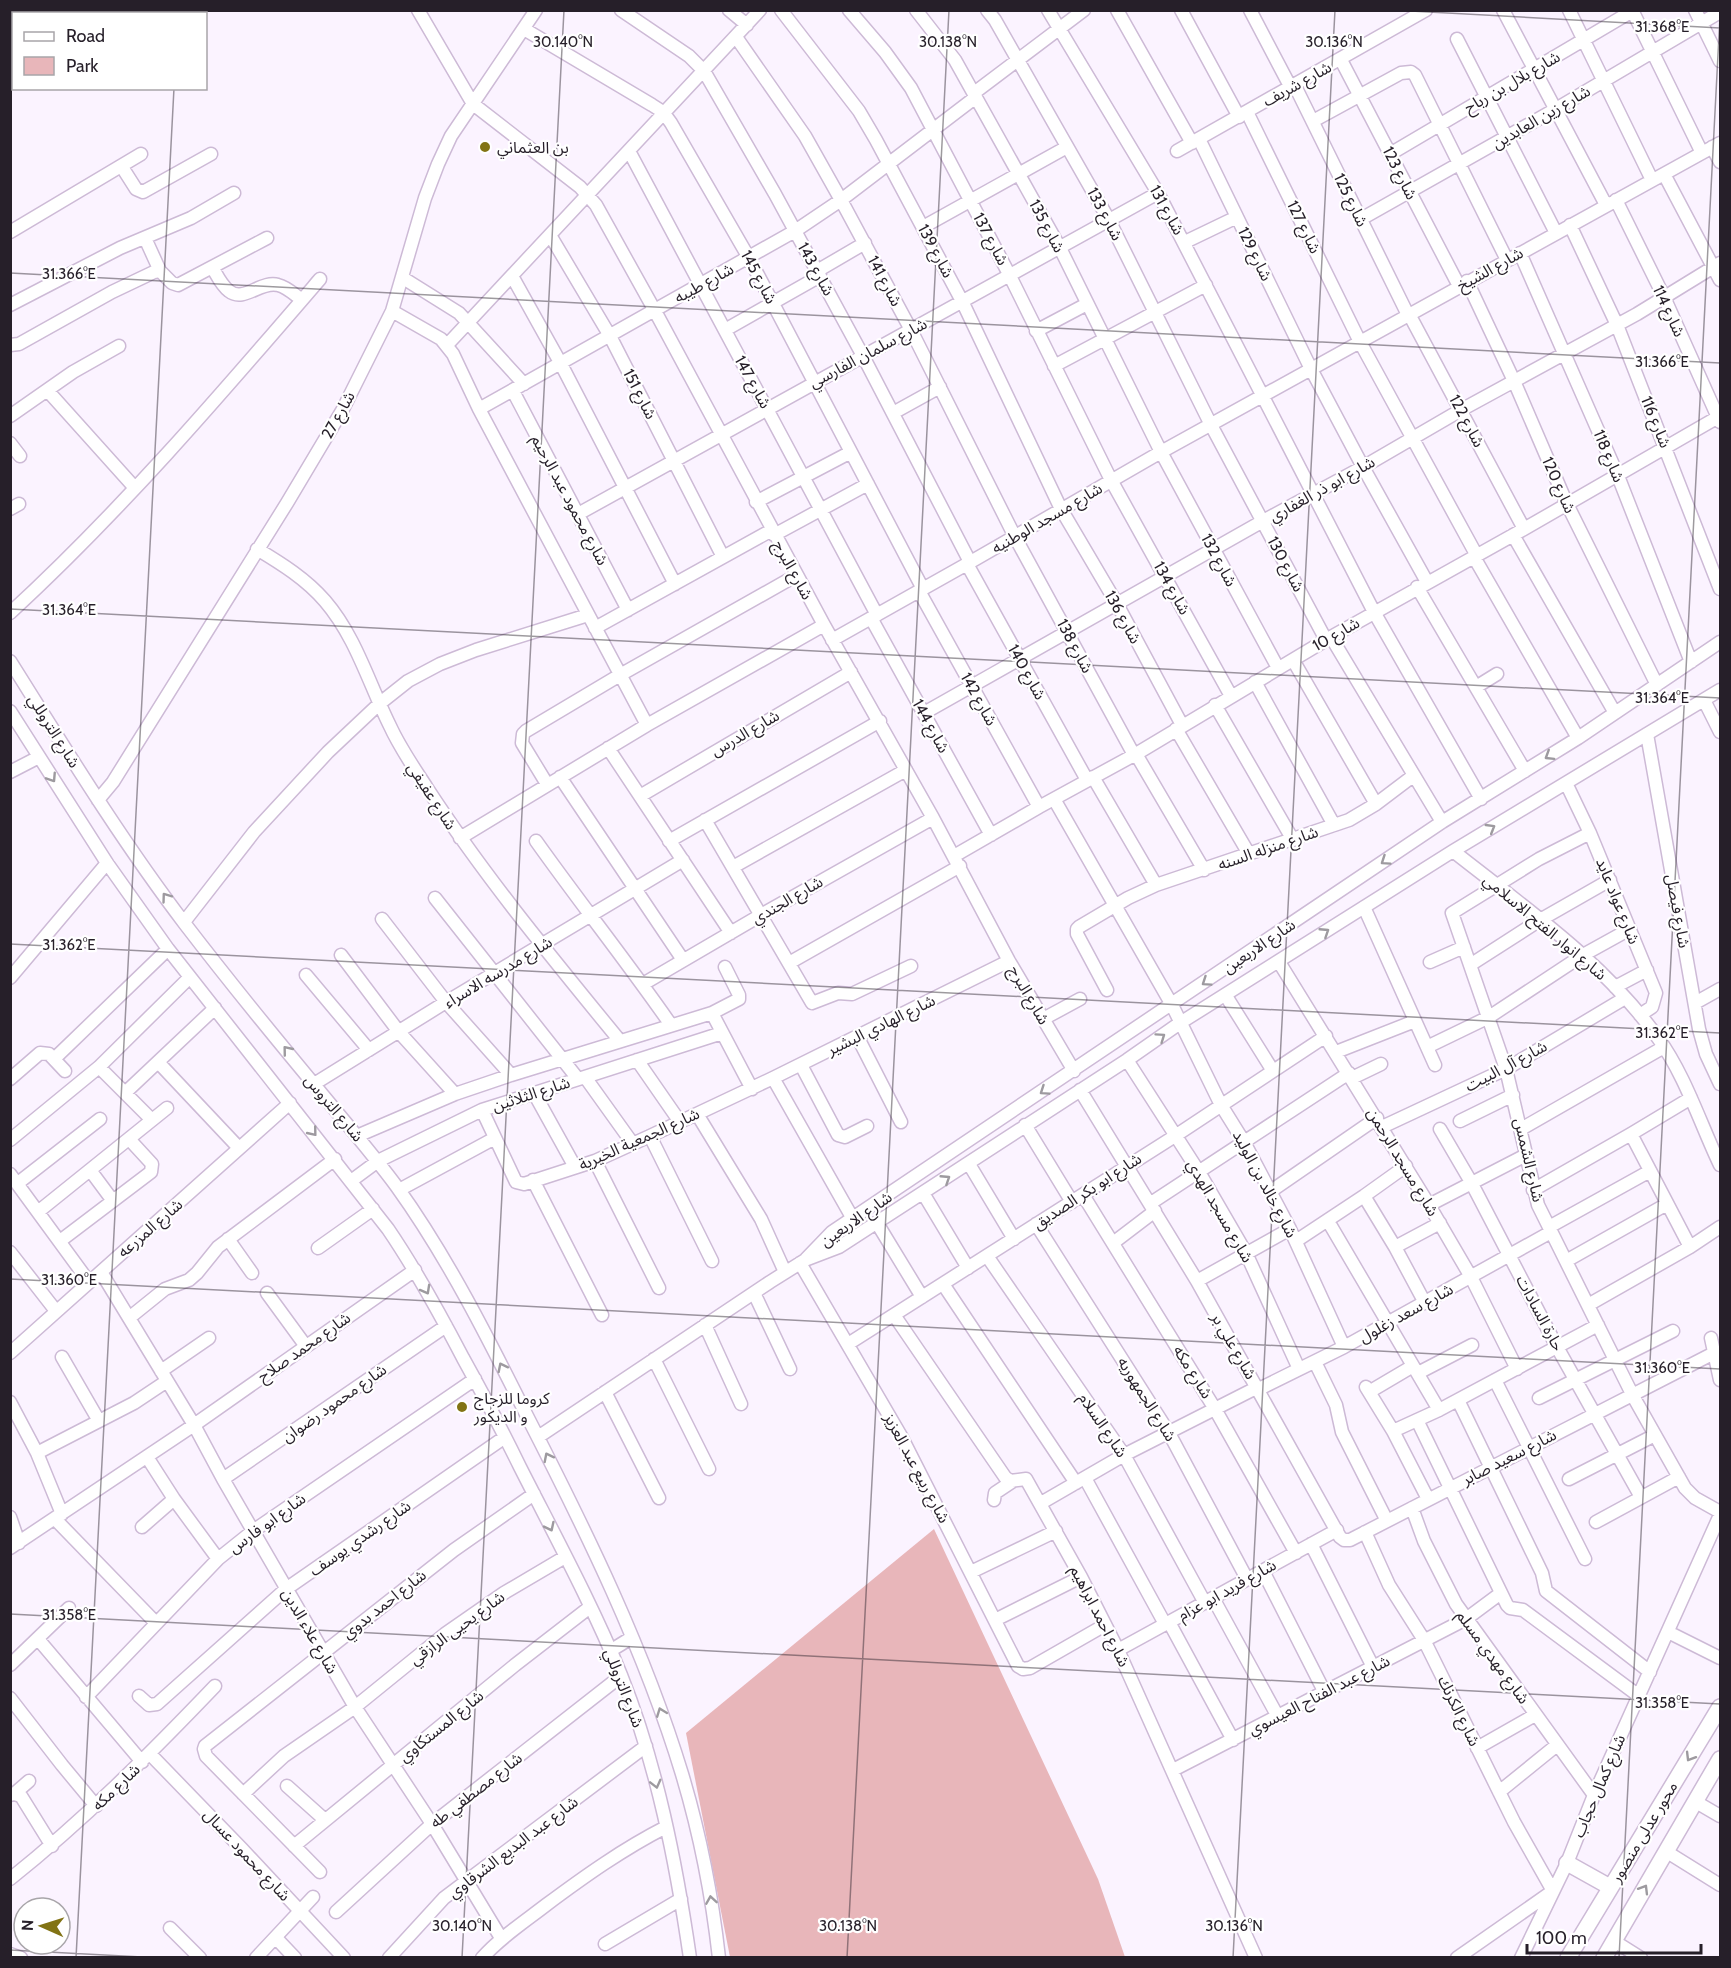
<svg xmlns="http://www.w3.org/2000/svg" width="1731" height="1968" font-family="Cabin,'Noto Sans Arabic',sans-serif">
	<rect width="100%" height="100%" fill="#fbf3ff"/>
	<path fill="#e8b6ba" d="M934 1529 1098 1879 1125 1957H730L686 1733Z"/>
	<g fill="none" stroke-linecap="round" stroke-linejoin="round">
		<g stroke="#cdbad6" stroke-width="15">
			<path id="minor" d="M418 10 473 104 580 187 596 205 655 311 824 625 933 818 1009 961 1074 1071
				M621 10 689 56 704 71 775 194 863 356 970 562
				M729 10 747 25
				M781 10 859 111 876 140 963 303 1061 509 1117 604 1182 725
				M849 10 885 52 911 88 1010 276 1111 480 1231 696
				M916 10 955 60 1060 248 1161 452 1278 668
				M987 10 995 20 1109 220 1211 425 1326 640
				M1048 10 1158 193 1374 612 1481 799
				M1117 10 1192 143
				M1181 10 1239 117
				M1250 10 1291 88
				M1503 10 1606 205
				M1569 10 1652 180
				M1632 10 1702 153
				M1695 10 1720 61
				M150 14 155 10
				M524 29 652 105 663 112 671 123 749 258 923 589
				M736 37 805 136 841 200 911 330 1015 537 1134 755
				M1457 39 1556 233
				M1341 60 1459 286
				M1295 86 1408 315
				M974 93 1084 10
				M1247 112 1360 342 1477 556
				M1313 121 1401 73 1411 72 1415 75 1507 260
				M1199 139 1311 369 1363 467 1427 582
				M1712 147 1720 162
				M629 151 877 615
				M1177 151 1426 10
				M1390 154 1634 10
				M122 167 136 189 143 192 211 154
				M1664 174 1720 280
				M1616 200 1664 297 1720 422
				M1361 219 1556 109 1720 12
				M1570 225 1617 325 1720 589
				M923 227 1067 147
				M10 232 141 154
				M550 235 610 336 723 557
				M145 238 160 271
				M1185 242 1237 217
				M1520 253 1618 476 1691 662
				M212 267C217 275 221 285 229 291 244 303 261 280 278 285 287 287 295 295 302 300
				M817 271 865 243
				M512 276 561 364 675 584
				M403 278 459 313 524 384
				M1467 281 1514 381 1567 504 1657 685
				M10 305 120 248 191 218 234 193
				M392 311 441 339 453 354 479 409 647 725
				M1409 314 1524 529
				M725 330 820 276
				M1036 331 1087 304
				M10 345 19 344 112 292 154 272 160 271 172 283 178 285 267 238
				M447 345 760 10
				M1054 366 1206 285
				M47 390 135 488
				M513 391 628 610
				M479 409 795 231 841 200 976 97
				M893 413 940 387
				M10 416 73 372 119 346
				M10 443 20 456
				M756 502 851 452
				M10 509 19 504
				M578 514 1158 193
				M774 535 868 484
				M1513 535 1615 713
				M257 549C282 564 306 579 325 601 356 637 369 684 390 726 400 748 414 768 427 788 485 877 553 959 620 1041
				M1474 557 1578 738
				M967 564 1087 780
				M1417 587 1525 771
				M919 591 1039 807
				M10 613C122 510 222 393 320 279
				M871 618 991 835
				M595 628 772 530
				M1331 637 1442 822
				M832 640 967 564 1161 452 1720 143
				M1293 660 1376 804
				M10 661C66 750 121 840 185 924 228 980 272 1034 317 1088 344 1121 372 1153 397 1187 448 1258 488 1338 527 1416 586 1531 644 1649 682 1774 700 1834 712 1895 719 1958
				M1255 682 1334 825
				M1476 687 1497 674
				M1704 700 1720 732
				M1215 705 1293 840
				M10 711 107 863 168 949 388 1229C416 1270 440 1314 463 1358 483 1394 502 1430 520 1467 555 1536 592 1604 621 1675 657 1765 676 1862 690 1958
				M924 713 1263 521 1363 467 1461 410 1637 314 1720 263
				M1176 729 1249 854
				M1647 734 1699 1029 1706 1054 1720 1084
				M608 748 731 933
				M1136 754 1204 870
				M10 772 39 757
				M560 777 683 960
				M1093 777 1156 885
				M1566 783 1590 833 1656 993 1652 1007 1640 1015
				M547 784 522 743 523 734 526 731 620 675 797 575
				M640 796 851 672
				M1054 799 1172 1005 1221 1105 1244 1142 1290 1229 1344 1347
				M98 800 113 782 287 503 343 409 392 311 425 198 438 164 451 136 536 10
				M705 820 812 1003 838 993 852 994 911 966
				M1590 833 1539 859 1452 913 1506 1069 1538 1205 1633 1396 1685 1488 1695 1498 1720 1512
				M460 838 647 725 824 625
				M536 841C580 903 628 963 671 1025
				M669 841 880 721
				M1453 851C1525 908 1604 962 1658 1038 1685 1075 1700 1123 1720 1165
				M954 856 1039 807 1136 754 1331 637 1524 529 1720 416
				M733 867 906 770
				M435 898 578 1079
				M1364 907 1435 1065
				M382 919 446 1002 511 1075
				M184 922 254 832 328 752 379 704 408 681 440 664 476 650 588 615
				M341 955 399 1032 455 1094
				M1279 962 1429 1205 1471 1277 1517 1369
				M1430 962 1464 947
				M789 963 960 866
				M1470 965 1540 920 1610 880
				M725 967 739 995V999L712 1013 752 1089
				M306 975 369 1050
				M10 978 107 863
				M643 984 761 915 933 818
				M1615 987 1647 970
				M1107 990 1077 934V929L1079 927 1128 898 1156 885 1349 820 1376 804 1413 776
				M1226 996 1273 1071
				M1695 1003 1720 989
				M1043 1019 1080 999
				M857 1036 901 1122
				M1427 1047 1489 1017 1583 955 1630 929
				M1336 1052 1415 1021
				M54 1059 168 949
				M637 1060 680 1122
				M1127 1060 1199 1172 1246 1253 1299 1369
				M158 1062 239 1148
				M801 1065 838 1135 845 1137 867 1126
				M99 1067 152 1120
				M585 1077 633 1144
				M773 1078 853 1219
				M1352 1078 1381 1064
				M10 1079 40 1053 49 1054 65 1071
				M314 1084 446 1002 683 860
				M1080 1090 1197 1281 1340 1537 1344 1540H1350L1714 1353
				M126 1092 215 1008
				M534 1093 575 1167
				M482 1110 516 1182 524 1184 595 1161 650 1136 773 1078 1009 961
				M697 1114 761 1219 785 1272
				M1460 1121 1513 1095
				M1025 1125 1072 1202
				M1382 1127 1506 1069 1625 998
				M1440 1129 1471 1182 1557 1347 1641 1497
				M1521 1129 1664 1047
				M1631 1134 1690 1247
				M357 1136 455 1094 511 1075 712 1013
				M650 1136 712 1261
				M10 1140 99 1067 190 977
				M595 1161 659 1288
				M969 1164 1014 1239
				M90 1170 113 1201
				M10 1174 89 1282
				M533 1180 602 1315
				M351 1181 378 1161 482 1110 722 1033
				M18 1183 100 1119
				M399 1190 495 1138
				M1533 1190 1631 1134 1691 1098
				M1271 1191 1377 1118
				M923 1193 968 1268
				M1083 1195 1215 1409 1296 1553
				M1364 1196 1395 1247 1425 1303
				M1151 1203 1349 1073
				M1429 1205 1526 1155
				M39 1211 167 1108
				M1328 1221 1439 1410
				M877 1223 922 1297
				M1036 1224 1169 1433 1247 1579
				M1549 1227 1650 1171
				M228 1239 252 1273
				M60 1241 151 1172 152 1164 129 1139
				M1296 1241 1364 1196 1406 1166
				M1113 1243 1155 1211
				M1395 1247 1440 1223
				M318 1248 373 1209
				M10 1252 56 1311
				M987 1256 1124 1455 1205 1603
				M806 1259 832 1232 1442 822 1578 738 1720 642
				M1566 1261 1667 1204
				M800 1263 901 1436 1018 1666 1023 1669 1030 1668 1105 1625
				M101 1272 194 1425 223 1479 355 1707 432 1824 501 1938
				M1197 1281 1290 1229
				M943 1284 1076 1483
				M267 1293 305 1345
				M754 1293 790 1369
				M1588 1305 1690 1247 1720 1227
				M894 1315 1005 1477 1010 1481 1026 1479 1081 1577 1118 1650 1256 1958
				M129 1318 165 1289 189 1280 197 1273 218 1247 335 1159
				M705 1325 741 1404
				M1711 1338 1720 1380
				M848 1344 1175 1136 1326 1036
				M10 1353 290 1103
				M62 1357 99 1421
				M654 1359 709 1469
				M1315 1362 1336 1405 1342 1432 1387 1521
				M161 1371 209 1338
				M1418 1373 1472 1345
				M1495 1380 1585 1559
				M1366 1387 1393 1431 1428 1499
				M1259 1389 1344 1347 1551 1232
				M605 1392 659 1498
				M1369 1392 1413 1366
				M1539 1398 1673 1331
				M1458 1400 1542 1573 1546 1591 1650 1672
				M10 1402 37 1453 62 1514
				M1417 1420 1507 1605 1510 1608 1523 1610 1639 1696
				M1393 1431 1439 1410 1598 1325
				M538 1437 770 1282 805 1260 839 1247 1127 1060 1180 1023 1453 851 1720 690
				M37 1453 134 1403 167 1381
				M147 1457 174 1499 218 1559
				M1085 1478 1165 1624
				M223 1479 446 1326
				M1569 1479 1655 1435
				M994 1500 995 1493 1013 1481
				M1041 1503 1124 1455 1258 1387
				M1412 1508 1424 1541 1456 1604 1594 1795
				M10 1517 19 1543
				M55 1519 156 1623
				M1596 1522 1679 1477
				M142 1527 174 1499
				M1365 1532 1389 1585 1424 1640 1514 1822 1553 1891 1457 1958
				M1311 1544 1373 1667
				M10 1548 194 1425 415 1270
				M1263 1571 1324 1691
				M971 1572 1056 1531
				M1213 1598 1277 1715
				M995 1620 1081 1577
				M1169 1622 1233 1740
				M1668 1632 1720 1658
				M38 1639 142 1762
				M1118 1650 1337 1530
				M610 1651 631 1638
				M10 1665 69 1608
				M139 1696 149 1705 157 1704 286 1589 505 1437
				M86 1697 218 1559 253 1531 475 1379
				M10 1698 62 1765 96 1806
				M1477 1748 1535 1715
				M150 1754 242 1849 344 1958
				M1173 1770 1466 1619 1501 1593
				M287 1786 325 1820
				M1499 1792 1557 1745
				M14 1794 29 1781
				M243 1794 284 1756 355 1707 445 1634 504 1593 565 1557
				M10 1795 14 1794 21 1796 52 1846
				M1696 1802 1720 1816
				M294 1846 515 1665 590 1607
				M1667 1852 1720 1885
				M320 1872 206 1756 204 1749 205 1746 454 1550 534 1494
				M10 1879C84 1820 150 1754 215 1686
				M336 1912 432 1824 621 1676
				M170 1928 200 1958
				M276 1938 295 1958
				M1614 1941 1641 1958
				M605 1944 681 1899
				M10 1954 21 1958
				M256 1958 313 1897
				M389 1958 444 1898 646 1746
				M482 1958C501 1937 524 1922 546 1905 585 1876 623 1849 666 1827
				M1521 1958 1567 1863 1594 1795 1720 1515"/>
		</g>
		<g stroke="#cdbad6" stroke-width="18">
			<path id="major" d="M1567 1863 1610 1887
				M1568 1958 1720 1707
				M1604 1958 1720 1759"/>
		</g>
		<use href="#minor" stroke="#fff" stroke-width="12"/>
		<use href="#major" stroke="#fff" stroke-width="15"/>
	</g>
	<defs><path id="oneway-chevron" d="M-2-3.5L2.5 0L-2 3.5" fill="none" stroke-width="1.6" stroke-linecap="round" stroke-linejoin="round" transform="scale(1.5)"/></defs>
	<g stroke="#9d9a9f">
		<use href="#oneway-chevron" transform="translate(1549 756) rotate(148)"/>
		<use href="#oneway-chevron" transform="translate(52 778) rotate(57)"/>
		<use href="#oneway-chevron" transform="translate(1491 828) rotate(-31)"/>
		<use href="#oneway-chevron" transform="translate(1385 861) rotate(146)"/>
		<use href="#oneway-chevron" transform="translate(166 897) rotate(-126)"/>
		<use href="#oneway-chevron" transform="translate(1325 932) rotate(-33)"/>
		<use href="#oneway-chevron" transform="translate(1206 982) rotate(146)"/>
		<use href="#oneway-chevron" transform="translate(1161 1037) rotate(-35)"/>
		<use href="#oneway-chevron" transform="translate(287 1050) rotate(-129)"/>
		<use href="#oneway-chevron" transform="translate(1044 1091) rotate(146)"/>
		<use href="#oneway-chevron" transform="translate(313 1132) rotate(51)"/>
		<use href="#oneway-chevron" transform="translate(946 1179) rotate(-33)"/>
		<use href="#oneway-chevron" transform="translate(426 1290) rotate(61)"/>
		<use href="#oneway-chevron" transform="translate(502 1367) rotate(-117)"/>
		<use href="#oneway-chevron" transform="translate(548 1457) rotate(-117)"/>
		<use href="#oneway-chevron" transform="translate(550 1527) rotate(64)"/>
		<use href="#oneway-chevron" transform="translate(661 1712) rotate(-111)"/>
		<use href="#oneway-chevron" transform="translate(1690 1757) rotate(121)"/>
		<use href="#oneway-chevron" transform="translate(656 1784) rotate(76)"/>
		<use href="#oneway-chevron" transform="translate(1644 1889) rotate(-59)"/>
		<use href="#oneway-chevron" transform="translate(711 1900) rotate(-99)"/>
	</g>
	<path fill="none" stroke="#261f29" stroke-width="1.5" stroke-opacity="0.45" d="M1392 10 1720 28M178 14V10M10 273 1720 363M10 609 1720 698M10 944 1720 1033M10 1279 1720 1369M10 1614 1720 1704M10 1950 161 1958M76 1958 174 88M462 1958 564 10M847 1958 949 10M1233 1958 1335 10M1619 1958 1720 16"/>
	<g fill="#827314" stroke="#fff" stroke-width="2">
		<circle cx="485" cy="147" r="6"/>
		<circle cx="462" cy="1407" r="6"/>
	</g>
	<g text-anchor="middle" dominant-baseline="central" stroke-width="4.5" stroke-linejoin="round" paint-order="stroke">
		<g font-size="16" fill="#261f29" stroke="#fff">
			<text transform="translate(1512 82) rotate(-30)">شارع بلال بن رباح</text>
			<text transform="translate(1297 84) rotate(-29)">شارع شريف</text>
			<text transform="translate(1541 117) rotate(-30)">شارع زين العابدين</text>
			<text transform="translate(1400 173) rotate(63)">شارع 123</text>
			<text transform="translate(1351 200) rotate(64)">شارع 125</text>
			<text transform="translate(1167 210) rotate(61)">شارع 131</text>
			<text transform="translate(1105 214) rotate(62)">شارع 133</text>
			<text transform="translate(1047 226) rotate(62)">شارع 135</text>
			<text transform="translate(1304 227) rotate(64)">شارع 127</text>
			<text transform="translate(991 239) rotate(62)">شارع 137</text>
			<text transform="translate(936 251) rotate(62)">شارع 139</text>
			<text transform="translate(1255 254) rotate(64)">شارع 129</text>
			<text transform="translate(816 269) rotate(61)">شارع 143</text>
			<text transform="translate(1490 269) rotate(-29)">شارع الشيخ</text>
			<text transform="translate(759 277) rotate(62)">شارع 145</text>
			<text transform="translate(885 281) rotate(62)">شارع 141</text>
			<text transform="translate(704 283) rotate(-29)">شارع طيبه</text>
			<text transform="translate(1669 311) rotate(65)">شارع 114</text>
			<text transform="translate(868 353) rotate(-28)">شارع سلمان الفارسي</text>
			<text transform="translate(753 382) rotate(61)">شارع 147</text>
			<text transform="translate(640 394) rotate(63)">شارع 151</text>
			<text transform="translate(338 415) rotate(-61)">شارع 27</text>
			<text transform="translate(1467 421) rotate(62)">شارع 122</text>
			<text transform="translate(1656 422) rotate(68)">شارع 116</text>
			<text transform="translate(1609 456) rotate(67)">شارع 118</text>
			<text transform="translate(1559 485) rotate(66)">شارع 120</text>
			<text transform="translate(1322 489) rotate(-29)">شارع ابو ذر الغفاري</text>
			<text transform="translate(570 500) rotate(62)">شارع محمود عبد الرحيم</text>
			<text transform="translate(1047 518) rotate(-30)">شارع مسجد الوطنيه</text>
			<text transform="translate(1219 560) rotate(62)">شارع 132</text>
			<text transform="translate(1286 564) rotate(62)">شارع 130</text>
			<text transform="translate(793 570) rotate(61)">شارع البرج</text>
			<text transform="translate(1172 588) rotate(61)">شارع 134</text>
			<text transform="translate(1123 617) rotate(61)">شارع 136</text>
			<text transform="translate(1336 634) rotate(-30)">شارع 10</text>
			<text transform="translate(1075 646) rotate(62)">شارع 138</text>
			<text transform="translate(1027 672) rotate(61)">شارع 140</text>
			<text transform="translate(979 699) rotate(61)">شارع 142</text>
			<text transform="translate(931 726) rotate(61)">شارع 144</text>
			<text transform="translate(54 731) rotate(58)">شارع التروللي</text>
			<text transform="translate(745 733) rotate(-30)">شارع الدرس</text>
			<text transform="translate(432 796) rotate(57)">شارع عفيفي</text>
			<text transform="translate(1268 848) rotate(-19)">شارع منزله السنه</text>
			<text transform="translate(787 900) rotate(-30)">شارع الجندي</text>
			<text transform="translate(1618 901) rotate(68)">شارع عواد عايد</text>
			<text transform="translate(1678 911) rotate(80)">شارع فيصل</text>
			<text transform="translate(1545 927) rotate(40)">شارع انوار الفتح الاسلامي</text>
			<text transform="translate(1259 946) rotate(-34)">شارع الاربعين</text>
			<text transform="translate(498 972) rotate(-31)">شارع مدرسه الاسراء</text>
			<text transform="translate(1029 995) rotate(60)">شارع البرج</text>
			<text transform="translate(881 1025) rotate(-26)">شارع الهادي البشير</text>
			<text transform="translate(1506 1066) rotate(-28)">شارع آل البيت</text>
			<text transform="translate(531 1094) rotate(-18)">شارع الثلاثين</text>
			<text transform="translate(334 1108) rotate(50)">شارع التروس</text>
			<text transform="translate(639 1139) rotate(-24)">شارع الجمعية الخيرية</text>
			<text transform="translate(1529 1160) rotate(77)">شارع الشمس</text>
			<text transform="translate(1403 1162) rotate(59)">شارع مسجد الرحمن</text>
			<text transform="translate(1265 1184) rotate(62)">شارع خالد بن الوليد</text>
			<text transform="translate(1087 1191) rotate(-33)">شارع ابو بكر الصديق</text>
			<text transform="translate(1220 1211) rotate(60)">شارع مسجد الهدي</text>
			<text transform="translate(856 1219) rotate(-35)">شارع الاربعين</text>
			<text transform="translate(150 1228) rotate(-41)">شارع المزرعه</text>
			<text transform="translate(1406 1313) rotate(-29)">شارع سعد زغلول</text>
			<text transform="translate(1540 1313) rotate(62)">حارة السادات</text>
			<text transform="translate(1234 1346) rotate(60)">شارع علي بر</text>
			<text transform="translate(304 1347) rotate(-35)">شارع محمد صلاح</text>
			<text transform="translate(1193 1372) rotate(58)">شارع مكه</text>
			<text transform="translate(1147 1399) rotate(58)">شارع الجمهوريه</text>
			<text transform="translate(334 1403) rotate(-35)">شارع محمود رضوان</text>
			<text transform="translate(1103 1425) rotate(56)">شارع السلام</text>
			<text transform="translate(1509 1457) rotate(-27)">شارع سعيد صابر</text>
			<text transform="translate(917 1468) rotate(62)">شارع ربيع عبد العزيز</text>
			<text transform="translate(267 1523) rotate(-36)">شارع ابو فارس</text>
			<text transform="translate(360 1538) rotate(-35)">شارع رشدي يوسف</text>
			<text transform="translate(1227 1590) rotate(-29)">شارع فريد ابو عزام</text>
			<text transform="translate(384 1604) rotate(-38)">شارع احمد بدوي</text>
			<text transform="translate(1100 1616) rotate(63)">شارع احمد ابراهيم</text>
			<text transform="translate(457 1628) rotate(-36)">شارع يحيى الرازقي</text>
			<text transform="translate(310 1631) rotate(60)">شارع علاء الدين</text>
			<text transform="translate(1493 1657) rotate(54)">شارع مهدي مسلم</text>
			<text transform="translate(624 1688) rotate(69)">شارع التروللي</text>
			<text transform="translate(1319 1695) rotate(-27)">شارع عبد الفتاح العيسوي</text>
			<text transform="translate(1459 1711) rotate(64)">شارع الكرنك</text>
			<text transform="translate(441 1726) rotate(-39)">شارع المستكاوي</text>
			<text transform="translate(1599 1786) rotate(-67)">شارع كمال حجاب</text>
			<text transform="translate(116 1787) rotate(-44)">شارع مكه</text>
			<text transform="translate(476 1790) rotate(-38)">شارع مصطفي طه</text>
			<text transform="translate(1644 1832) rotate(-59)">محور عدلى منصور</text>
			<text transform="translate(513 1847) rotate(-37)">شارع عبد البديع الشرقاوي</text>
			<text transform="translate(247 1855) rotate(47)">شارع محمود عسال</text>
		</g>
		<g font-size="16" fill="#261f29" stroke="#fff" text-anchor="start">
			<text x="497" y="147">بن العثماني</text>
			<text x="474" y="1398">كروما للزجاج<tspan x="474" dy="18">و الديكور</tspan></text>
		</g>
	</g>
	<g font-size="15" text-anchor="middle" fill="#261f29" stroke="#fff" stroke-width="4.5" stroke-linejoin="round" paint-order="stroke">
		<text x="1662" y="32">31.368°E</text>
		<text x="563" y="47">30.140°N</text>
		<text x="948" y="47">30.138°N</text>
		<text x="1334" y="47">30.136°N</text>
		<text x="69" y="279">31.366°E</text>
		<text x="1662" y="367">31.366°E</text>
		<text x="69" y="615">31.364°E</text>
		<text x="1662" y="703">31.364°E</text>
		<text x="69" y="950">31.362°E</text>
		<text x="1662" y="1038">31.362°E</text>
		<text x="69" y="1285">31.360°E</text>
		<text x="1662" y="1373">31.360°E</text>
		<text x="69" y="1620">31.358°E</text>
		<text x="1662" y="1708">31.358°E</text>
		<text x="462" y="1931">30.140°N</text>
		<text x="848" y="1931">30.138°N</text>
		<text x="1234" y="1931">30.136°N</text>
	</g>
	<rect width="1731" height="1968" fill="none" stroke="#261f29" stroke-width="24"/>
	<rect x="12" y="12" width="195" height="78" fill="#ffffff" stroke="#a8a5a9" stroke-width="1.5"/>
	<rect x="24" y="32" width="30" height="9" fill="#ffffff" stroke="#a8a5a9" stroke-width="1.5"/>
	<text x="66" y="42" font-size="18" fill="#261f29">Road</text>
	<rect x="24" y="57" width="30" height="18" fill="#e8b6ba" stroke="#a8a5a9" stroke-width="1.5"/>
	<text x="66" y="72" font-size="18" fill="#261f29">Park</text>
	<g transform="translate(42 1926) rotate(273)"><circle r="28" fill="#ffffff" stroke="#a8a5a9" stroke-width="1.5"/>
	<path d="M0-4.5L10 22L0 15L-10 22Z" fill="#827314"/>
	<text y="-9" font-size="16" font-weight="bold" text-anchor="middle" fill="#261f29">N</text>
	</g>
	<path d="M1527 1944v9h174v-9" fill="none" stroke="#261f29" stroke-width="3"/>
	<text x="1536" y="1944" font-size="18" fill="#261f29" stroke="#ffffff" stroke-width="4.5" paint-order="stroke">100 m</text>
</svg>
